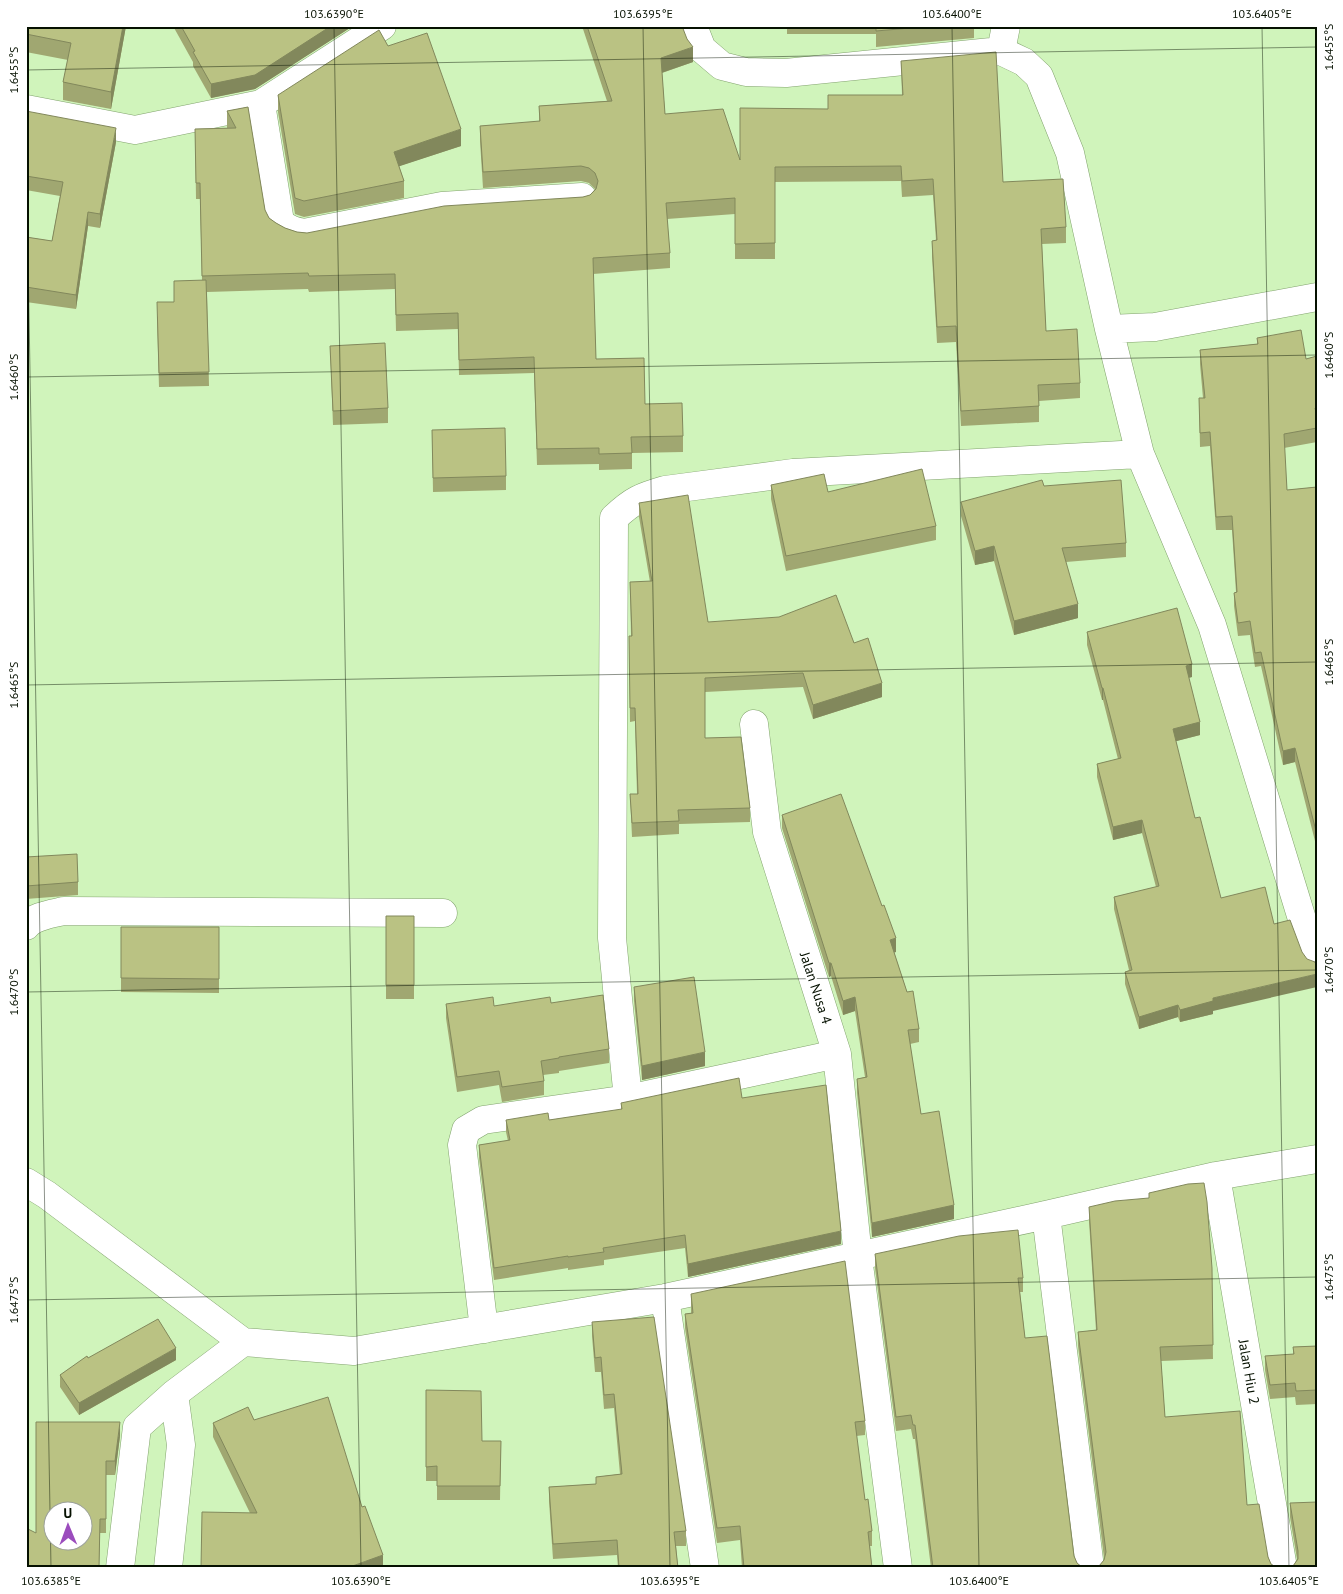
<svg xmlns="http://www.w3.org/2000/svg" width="1343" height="1594" font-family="'PT Sans',sans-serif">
	<rect width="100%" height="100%" fill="#d0f4bb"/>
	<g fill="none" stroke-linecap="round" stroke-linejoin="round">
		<g stroke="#82a36e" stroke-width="29">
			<path id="minor" d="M693 26 702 49 722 66 746 72 786 73 1001 51 1024 62 1039 76 1070 153 1109 329 1140 454 1212 625 1302 919 1317 959
				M1001 51 1006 26
				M261 104 280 222C287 229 294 231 304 233L442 206 582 197
				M26 109 135 130 261 104 382 26
				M1109 329 1155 327 1317 297
				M754 724 767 832 837 1054 858 1257 898 1568
				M26 926C34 916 51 914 64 911L443 913
				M628 1099 612 938 614 518C633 500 641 497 665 490L793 473 1140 454
				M1216 1176 1283 1568
				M26 1182 47 1195 243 1342 354 1351 665 1298 1046 1215 1216 1176 1317 1159
				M1046 1215 1090 1568
				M665 1298 705 1568
				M484 1329 462 1145 466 1130 483 1120 628 1099 837 1054
				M120 1568 137 1427 174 1394 243 1342
				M168 1568 181 1445 174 1394"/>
		</g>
		<use href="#minor" stroke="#fff" stroke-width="28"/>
	</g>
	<path fill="#a0a771" d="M26 26H126L111 109 63 100V82L68 60 26 52Z
		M173 26H353L255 89 211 98 193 66V62Z
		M582 26H682L693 62 662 73 665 114 740 160 828 109 902 95 901 61 1003 182 1066 227V243L1042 244 1046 331 1080 383V398L1039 401V422L961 426 956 342 937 343 932 256V241L936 240 933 195 902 197 901 181 775 182V259H735V214L667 219 670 253V268L593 274 596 359 645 404 683 436V452L632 453V469L599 470V464L537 465 534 373 459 375 458 329 396 331 395 289 309 292 308 289 207 292 209 386 159 387 157 317 202 280 200 199H196L195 129 227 128V111L248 107 265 210 269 218 276 223 285 228 297 232 307 233 583 197 590 195 595 189 589 183 581 181 483 188 480 141V126L539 122V106L607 101Z
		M740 26H974V38L876 47V34H787V27H740Z
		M388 46 461 146 399 166 404 181V198L304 217 295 214 278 112V95Z
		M26 111 116 142 100 228 88 226 76 309 26 302V237L52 241 60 196 26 190Z
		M1257 338 1306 359 1317 356V442L1284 448 1287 490 1317 487V849L1295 762 1283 765 1261 666 1255 667 1250 635 1238 636 1234 606V593L1236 592 1232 530H1216L1210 446 1200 447 1199 398H1203L1200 364V350L1257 344Z
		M330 346 388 408V423L333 425Z
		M432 430 506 476V490L433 492Z
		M771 485 828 492 936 526V540L786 571 771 499Z
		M961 502 1126 543V557L1066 562 1078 618 1014 635 994 561 975 565 961 516Z
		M639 503 708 622 854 643 882 697 813 719 803 687 705 692V738L750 808V822L679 824V834L632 837 630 794H637L635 721 630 722 629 636H631L630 582H650L639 517Z
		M1087 632 1192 677 1189 678 1200 735 1176 741 1213 1014 1180 1022 1178 1017 1139 1029 1125 984V972L1129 970 1114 909V897L1156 887 1142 833 1113 840 1097 777V764L1118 759 1103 700H1102L1087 645Z
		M782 815 896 952H894L919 1029V1042L910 1044 921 1114 954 1219 872 1237 857 1093V1079L865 1077 855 1011 843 1015 831 976 829 977 782 828Z
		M26 857 78 882V895L26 899Z
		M386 916H414V999H386Z
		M121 927H219V993L121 992Z
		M634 987 705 1066 642 1080 634 1001Z
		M551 1003 609 1049V1063L559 1071V1073L543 1075 544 1081V1095L502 1102 499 1085 457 1092 446 1018V1004L494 1006Z
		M742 1098 841 1244 688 1277 685 1248 604 1260V1265L568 1270V1268L494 1280 479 1158V1145L508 1141 506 1132V1120H549L621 1110V1103Z
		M1089 1207 1212 1268 1213 1359 1161 1361 1165 1417 1247 1505 1271 1564 1099 1566 1104 1560V1558L1078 1346V1332L1096 1330 1089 1221Z
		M875 1254 1023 1278V1292H1020L1025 1338 1074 1556 1077 1563 1083 1568H931L915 1439H913L911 1429 896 1431 875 1268Z
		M691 1294 865 1421V1435L856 1436 865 1500 872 1531V1546H870L872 1568H742L740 1540 717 1543 685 1328V1314L691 1313Z
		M592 1322 686 1531V1546H676L678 1568H618L617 1555 553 1559 549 1501V1487L596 1484V1477L620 1474 614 1408 604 1409 601 1372H595L592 1336Z
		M1317 1346V1404L1296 1405 1295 1397 1270 1399 1265 1370V1356L1293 1354V1347Z
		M88 1358 176 1360 79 1415 60 1387V1375Z
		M426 1390 482 1441H501L500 1500H437V1481H426Z
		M254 1420 362 1507 383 1568 250 1513 213 1437V1423Z
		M120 1436 115 1475H106V1533H100L99 1568H26L36 1533Z
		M1290 1503 1317 1568 1293 1566 1297 1559 1290 1517Z"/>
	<path fill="#82885c" d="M123 26H126L111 109V92Z
		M331 26H353L255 89 211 98V84Z
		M693 47V62L661 73V58Z
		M116 128V142L100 228V214Z
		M461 129V146L394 168V152Z
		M88 212V226L76 309V295Z
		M994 546V561L975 565V551Z
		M1078 604V618L1014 635V621Z
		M1192 664V677L1186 678V666Z
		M882 683V697L813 719V705Z
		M1102 688H1103V700H1102Z
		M1200 722V735L1173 742V729Z
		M1295 748V762L1283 765V751Z
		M1142 820V833L1113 840V827Z
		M896 938V952L890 954V940Z
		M829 963H831V976L829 977Z
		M1317 974V987L1213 1011V1014L1180 1022V1010L1213 998Z
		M855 997V1011L843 1015V1001Z
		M1178 1005V1017L1139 1029V1017Z
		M705 1052V1066L642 1080V1066Z
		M954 1205V1219L872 1237V1223Z
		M841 1231V1244L688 1277V1264Z
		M176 1348V1360L79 1415V1403Z
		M120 1422V1436L115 1475V1461Z
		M383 1555V1568H347Z"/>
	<path fill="#bac283" stroke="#82885c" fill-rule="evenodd" d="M26 26H123L111 92 63 82 71 43 26 34Z
		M181 26H331L255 75 211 84 193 52 195 51Z
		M587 26H682L687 39 693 47 661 58 665 114 723 109 740 160V108L828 109V95H903L901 61 996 52 1003 182 1063 179 1066 227 1041 229 1046 331 1077 329 1080 383 1038 385 1039 406 961 411 956 326 937 327 932 241 937 240 933 179 902 181 901 166 775 167V243L735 244V198L666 203 670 253 593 258 596 359 644 358 645 404 682 403 683 436 631 437 632 453 599 454V448L537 449 534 357 459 360 458 313 396 315 395 274 309 276 308 273 202 276 200 183H196L195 129 236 128 227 111 248 107 265 210 269 218 276 223 285 228 297 232 307 233 444 206 583 197 590 195 596 189 598 181 595 173 589 168 581 166 483 172 480 126 540 121 539 106 612 101Z
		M876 26H933L876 31Z
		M379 30 388 46 427 33 461 129 394 152 404 181 304 201 295 198 278 95Z
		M26 111 116 128 100 214 88 212 76 295 26 287V237L52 241 63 182 26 176Z
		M206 280 209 372 159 373 157 302H174V281Z
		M1301 330 1306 359 1317 356V408H1315L1317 417V428L1284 434 1287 490 1317 487V835L1295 748 1283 751 1261 652 1255 653 1250 621 1238 623 1234 593 1237 592 1232 516 1216 517 1210 432 1200 433 1199 398H1205L1200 350 1258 344 1257 338Z
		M385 343 388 408 333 411 330 346Z
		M505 428 506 476 433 478 432 430Z
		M922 469 936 526 786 556 771 485 824 474 828 492Z
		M1042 480 1044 486 1121 480 1126 543 1062 548 1078 604 1014 621 994 546 975 551 961 502Z
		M688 495 708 622 779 617 836 595 854 643 868 638 882 683 813 705 803 673 705 678V738L741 737 750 808 678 810 679 821 632 823 630 794H638L635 708H630L629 636H632L630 582 652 581 639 503Z
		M1177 608 1192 664 1186 666 1200 722 1173 729 1195 818 1200 817 1221 898 1265 887 1274 924 1290 920 1302 952 1307 959 1315 962 1317 968V974L1213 998V1001L1180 1010 1178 1005 1139 1017 1125 972 1132 970 1114 897 1159 886 1142 820 1113 827 1097 764 1121 758 1103 688H1102L1087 632Z
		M841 794 882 906 884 905 896 938 890 940 907 992 913 991 919 1029 908 1030 921 1114 939 1111 954 1205 872 1223 857 1079 867 1077 855 997 843 1001 831 963H829L782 815Z
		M77 854 78 882 26 886V857Z
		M386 916H414V985H386Z
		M121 927H219V979L121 978Z
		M694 977 705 1052 642 1066 634 987Z
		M603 995 609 1049 559 1057V1058L541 1061 544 1081 502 1087 499 1071 457 1077 446 1004 493 997 494 1006 550 997 551 1003Z
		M739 1078 742 1098 826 1085 841 1231 688 1264 685 1235 603 1248 604 1252 568 1257V1256L494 1268 479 1145 510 1140 506 1120 548 1113 549 1120 622 1109 621 1103Z
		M1204 1183 1207 1202 1212 1268 1213 1345 1160 1347 1165 1417 1240 1411 1247 1505 1259 1504 1268 1557 1271 1564 1277 1568H1096L1099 1566 1104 1560 1106 1552 1078 1332 1097 1330 1089 1207 1115 1201 1149 1198V1193L1188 1184Z
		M1018 1230 1023 1278H1018L1025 1338 1047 1336 1074 1556 1077 1563 1083 1568H933L915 1425H913L911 1415 896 1417 875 1254 959 1236Z
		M845 1261 865 1421 855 1422 865 1500 868 1499 872 1531 868 1532 872 1568H744L740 1526 717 1528 685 1314 693 1313 691 1294Z
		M654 1317 686 1531 674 1532 678 1568H619L617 1540 553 1544 549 1487 596 1484V1477L622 1474 614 1394 604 1395 601 1357 595 1358 592 1322Z
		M158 1319 176 1348 79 1403 60 1375 87 1356 88 1358Z
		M1317 1346V1390L1296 1391 1295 1383 1270 1385 1265 1356 1294 1354 1293 1347Z
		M426 1390 481 1391 482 1441H501L500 1486H437V1466L426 1467Z
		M328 1397 362 1507 365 1506 383 1555 347 1568H201L202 1512 257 1513 213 1423 248 1407 254 1420Z
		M36 1422H120L115 1461H106V1519H100L99 1568H26V1528L36 1533ZM52 1512H82V1542H52Z
		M1317 1502V1568H1289L1293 1566 1298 1559V1551L1290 1503Z"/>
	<path fill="none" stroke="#061101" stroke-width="1" stroke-opacity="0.45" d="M334 26 361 1568M643 26 670 1568M952 26 979 1568M1262 26 1289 1568M26 70 1317 47M26 143 51 1568M26 377 1317 355M26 685 1317 662M26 992 1317 970M26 1300 1317 1277"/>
	<g text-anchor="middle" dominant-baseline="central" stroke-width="4" stroke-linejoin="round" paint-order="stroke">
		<g font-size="14" fill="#061101" stroke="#fff">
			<text transform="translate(816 988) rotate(72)">Jalan Nusa 4</text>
			<text transform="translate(1249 1372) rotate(80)">Jalan Hiu 2</text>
		</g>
	</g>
	<rect width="1343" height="1594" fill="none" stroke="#ffffff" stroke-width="55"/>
	<g transform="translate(68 1526) rotate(359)"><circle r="24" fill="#ffffff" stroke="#9ba099"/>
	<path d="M0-4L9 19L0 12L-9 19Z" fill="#9b4cbd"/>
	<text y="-8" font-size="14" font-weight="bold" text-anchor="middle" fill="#061101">U</text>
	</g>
	<rect x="28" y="28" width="1288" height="1538" fill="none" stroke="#061101" stroke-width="2"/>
	<g font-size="12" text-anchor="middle" fill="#061101">
		<text x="334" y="18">103.6390°E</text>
		<text x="643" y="18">103.6395°E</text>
		<text x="952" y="18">103.6400°E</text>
		<text x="1262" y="18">103.6405°E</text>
		<text transform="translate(1329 47) rotate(-90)" y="4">1.6455°S</text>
		<text transform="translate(14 70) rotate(-90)" y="4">1.6455°S</text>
		<text transform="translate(1329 355) rotate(-90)" y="4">1.6460°S</text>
		<text transform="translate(14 377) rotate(-90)" y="4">1.6460°S</text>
		<text transform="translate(1329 662) rotate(-90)" y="4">1.6465°S</text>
		<text transform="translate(14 685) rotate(-90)" y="4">1.6465°S</text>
		<text transform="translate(1329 970) rotate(-90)" y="4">1.6470°S</text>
		<text transform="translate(14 992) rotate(-90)" y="4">1.6470°S</text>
		<text transform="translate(1329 1277) rotate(-90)" y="4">1.6475°S</text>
		<text transform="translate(14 1300) rotate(-90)" y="4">1.6475°S</text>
		<text x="51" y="1585">103.6385°E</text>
		<text x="361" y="1585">103.6390°E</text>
		<text x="670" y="1585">103.6395°E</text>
		<text x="979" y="1585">103.6400°E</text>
		<text x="1289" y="1585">103.6405°E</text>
	</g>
</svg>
